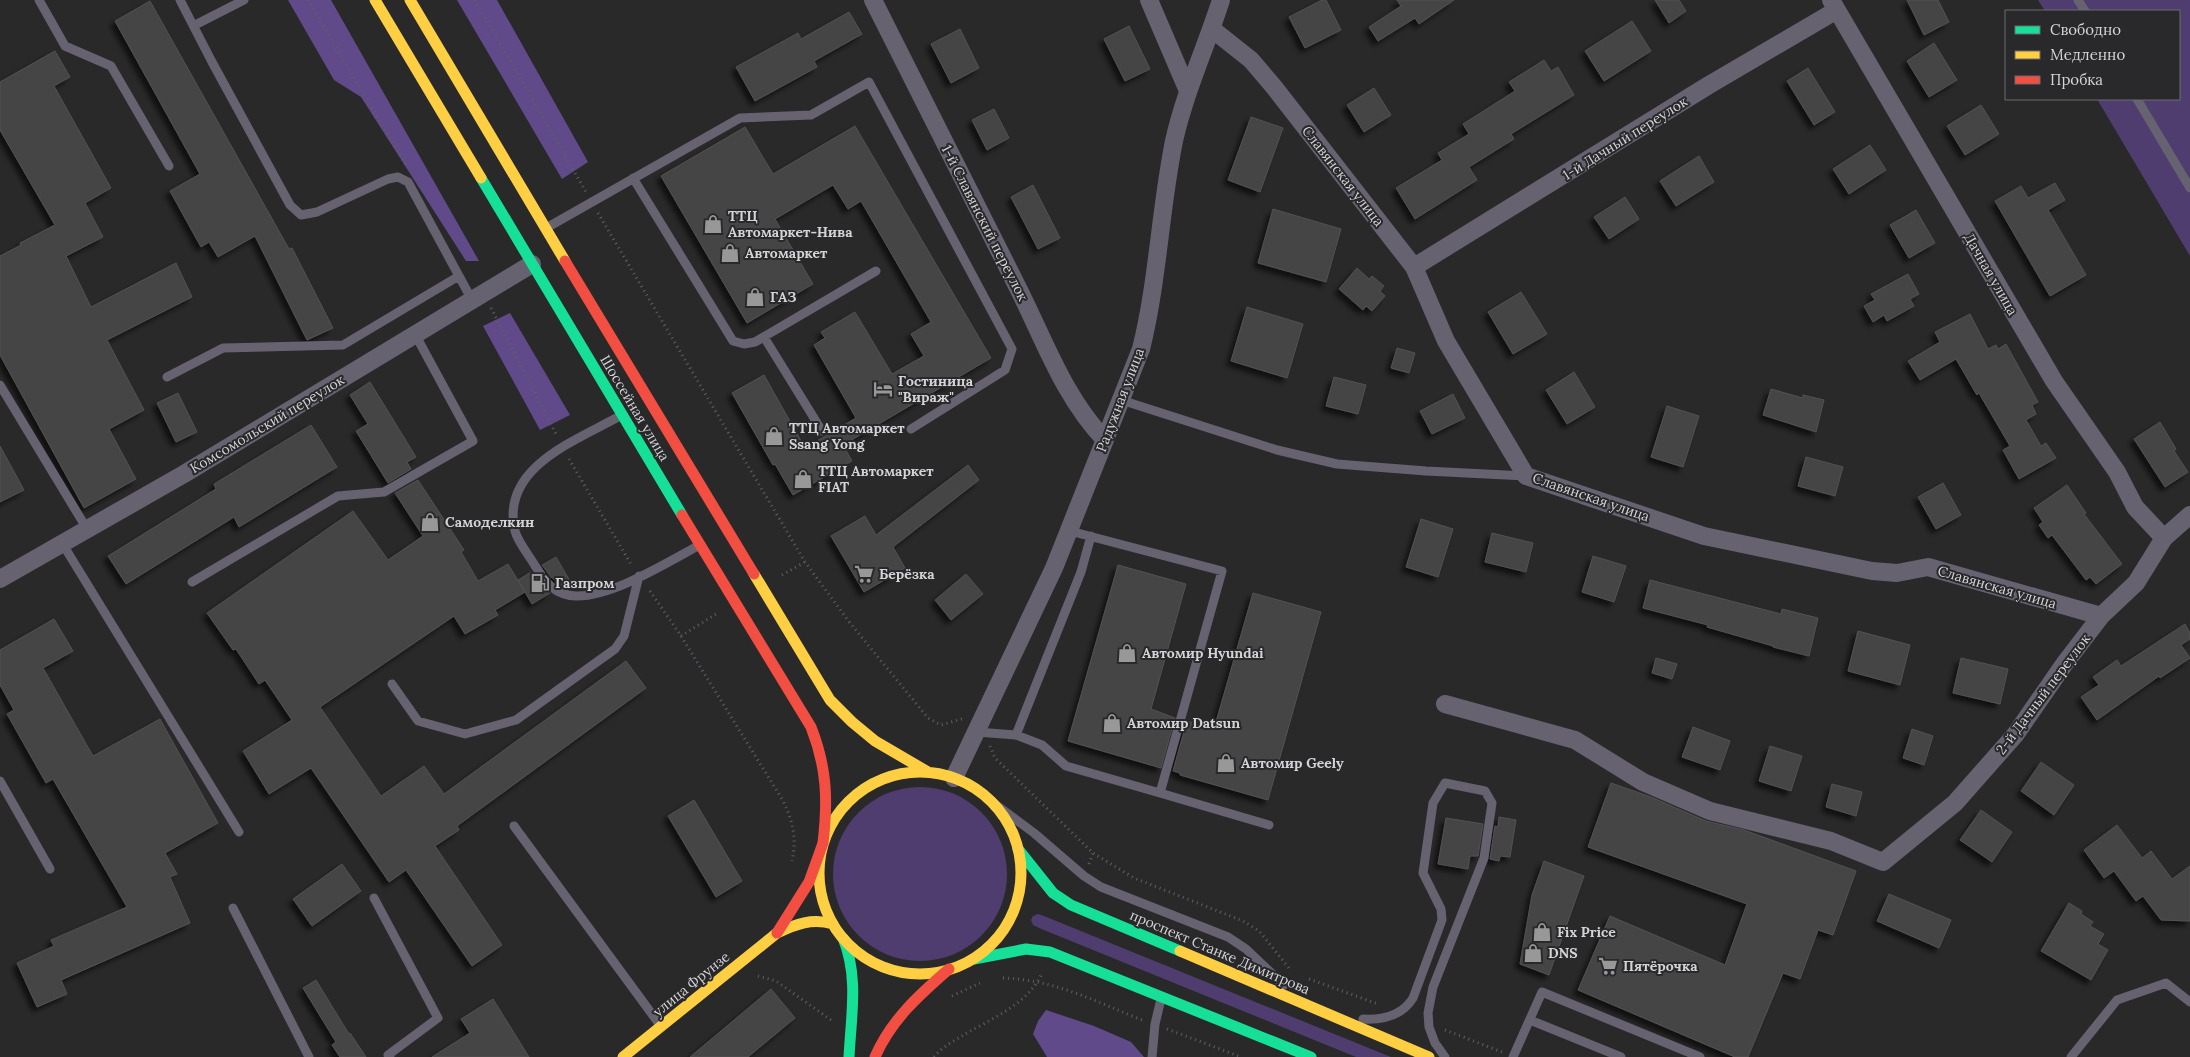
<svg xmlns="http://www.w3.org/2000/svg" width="2190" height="1057" font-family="Lora,serif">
	<defs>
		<filter id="shadow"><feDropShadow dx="-4.5" dy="4.5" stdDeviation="2.5" flood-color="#0009"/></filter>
	</defs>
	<rect width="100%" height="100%" fill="#29292a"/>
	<path fill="#4f3d6f" d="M2038 0H2190V256L2097 99H2179V11H2045Z
		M833 874a87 87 0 1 1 174 0a87 87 0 1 1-174 0Z
		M1038 914 1044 916 1391 1057H1356L1039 928 1033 925 1031 920 1033 916Z"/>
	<path fill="#614a8a" d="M288 0H331L479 261H466L361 97 334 80Z
		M457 0H497L588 162 562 179Z
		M510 313 570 415 540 430 483 326Z
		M1046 1010 1094 1026 1131 1042 1144 1057H1047L1033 1034 1038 1021Z"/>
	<path fill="#454445" stroke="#525253" filter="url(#shadow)" d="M1322 0H1326L1341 30 1305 48 1289 17Z
		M1397 0H1454L1419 24 1415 18 1378 41 1369 27 1401 6Z
		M1655 0H1679L1686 11 1669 23Z
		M1907 0H1938L1949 22 1924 35Z
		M150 1 289 249 292 248 333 328 307 340 255 236 218 257 209 242 201 247 170 191 200 174 115 21Z
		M849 12 862 34 814 61 817 67 755 101 736 67 798 33 801 39Z
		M1632 21 1651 51 1604 81 1585 51Z
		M1129 26 1150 69 1125 81 1104 39Z
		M960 29 979 68 951 83 931 44Z
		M1934 43 1957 80 1929 97 1907 61Z
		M55 51 70 77 54 86 111 188 85 203 103 237 66 256 91 307 176 263 192 297 107 340 144 410 109 429 136 479 84 508 0 355V256L21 245 20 243 55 225 0 130V82Z
		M1544 60 1551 71 1558 67 1574 95 1511 134 1514 139 1469 167 1477 180 1415 219 1396 188 1442 160 1438 153 1469 134 1463 124 1515 91 1509 82Z
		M1808 68 1835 112 1814 125 1787 81Z
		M1374 88 1391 115 1364 132 1347 105Z
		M1981 105 1999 134 1965 155 1947 126Z
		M994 109 1009 138 987 150 972 120Z
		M1251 117 1283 128 1260 192 1228 180Z
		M855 126 991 358 843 445 852 461 793 495 775 464 773 465 732 393 764 375 805 448 856 418 814 345 825 338 821 332 855 312 892 374 924 356 911 334 931 322 861 201 848 209 833 185 775 219 813 284 747 323 661 176 745 127 773 174Z
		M1870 145 1886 170 1849 194 1833 169Z
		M1699 156 1714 182 1676 206 1660 181Z
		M2055 183 2065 200 2048 210 2086 275 2050 296 1995 201 2021 186 2028 198Z
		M1033 185 1060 238 1038 249 1011 197Z
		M1625 197 1639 219 1609 239 1594 217Z
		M1273 209 1341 229 1326 282 1258 263Z
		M1916 210 1935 243 1909 258 1890 225Z
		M1357 268 1369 279 1372 276 1384 286 1380 291 1385 296 1372 311 1366 306 1363 310 1339 289Z
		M1908 274 1919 294 1910 299 1914 306 1887 321 1884 315 1873 322 1864 306 1875 300 1871 294Z
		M1521 292 1547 334 1513 354 1488 312Z
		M1247 307 1303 324 1287 378 1231 361Z
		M1970 314 1988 349 1996 345 1998 349 2006 344 2038 402 2032 405 2036 414 2026 420 2041 446 2046 443 2056 458 2019 479 2003 450 2010 446 1979 393 1977 395 1956 359 1920 380 1908 361 1940 342 1935 332Z
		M1397 348 1415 353 1409 373 1391 368Z
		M1574 372 1595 407 1567 424 1546 390Z
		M1334 377 1366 385 1358 414 1326 406Z
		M370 382 416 457 407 462 411 469 388 483 356 431 368 424 350 395Z
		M1771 389 1803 398V395L1824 400 1816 432 1763 415Z
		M178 393 197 432 176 442 157 403Z
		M1453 394 1465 418 1432 434 1420 411Z
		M1667 406 1699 416 1683 467 1651 457Z
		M2160 422 2176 449 2174 451 2188 472 2165 487 2134 439Z
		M311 425 337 467 239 527 234 517 126 584 108 556 216 489 214 484Z
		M0 446 24 490 0 502Z
		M1806 457 1843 467 1835 496 1798 486Z
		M968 465 979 480 893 547 905 568 864 592 831 536 865 516 876 535Z
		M418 480 464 550 461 552 478 581 508 564 525 592 495 610 498 615 465 634 454 616 320 707 381 796 424 766 444 794 626 661 646 688 457 826 459 830 435 846 502 945 472 966 406 870 389 882 311 768 269 794 243 751 292 720 265 680 259 684 236 649 233 650 207 613 353 511 388 560 423 536 395 493Z
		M1943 483 1961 515 1936 529 1918 497Z
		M2067 485 2086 513 2084 514 2122 564 2096 584 2090 577 2086 580 2052 535 2048 538 2039 525 2043 522 2034 508Z
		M1421 519 1453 529 1438 577 1406 567Z
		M1492 533 1533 543 1526 572 1485 562Z
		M1593 556 1626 566 1614 602 1582 592Z
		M556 557 570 581 562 586 551 577 542 565Z
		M1118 565 1186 584 1151 709 1175 718 1161 768 1068 741Z
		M531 572 550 593 532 604 518 580Z
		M966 574 983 594 951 620 935 600Z
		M1650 580 1781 614 1782 609 1818 618 1809 656 1773 647V646L1707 627 1708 625 1643 608Z
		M1253 593 1321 612 1268 800 1180 775V773L1173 771 1187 721 1214 729Z
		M54 619 73 651 43 668 93 756 160 719 218 823 165 853 177 874 170 877 190 923 61 980 67 994 37 1007 17 963 54 946 51 940 127 907 53 779 46 783 7 714 14 710 0 685V650Z
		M2185 624 2190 633V639L2181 645 2190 658 2160 678 2159 676 2097 720 2081 697 2099 685 2093 677 2117 660 2121 666Z
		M1858 631 1910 645 1900 685 1848 671Z
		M1656 658 1677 664 1672 679 1652 673Z
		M1961 658 2008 669 2000 704 1953 693Z
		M1693 727 1730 741 1720 770 1682 757Z
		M1912 729 1933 736 1924 765 1903 758Z
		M1770 746 1802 756 1791 791 1759 781Z
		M2041 762 2074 785 2054 815 2021 791Z
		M1611 783 1651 797 1706 821 1744 830 1856 871 1833 935 1818 930 1800 979 1783 973 1748 1057H1735L1578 990 1610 916 1725 965 1747 904 1588 847Z
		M1832 784 1862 792 1856 816 1826 807Z
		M694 800 742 881 716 897 668 816Z
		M1981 810 2012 832 1992 862 1960 840Z
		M1499 817 1516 820 1510 857 1500 856 1499 861 1490 859 1495 826 1498 827Z
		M1446 818 1483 824 1478 856H1470L1468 869 1438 864Z
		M2117 825 2142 858 2151 851 2172 879 2190 866V921L2161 920 2143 896 2136 901 2114 871 2104 878 2084 850Z
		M1544 861 1584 876 1549 975 1520 964 1532 895Z
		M342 864 361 891 312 926 293 899Z
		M1889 894 1951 920 1939 948 1877 921Z
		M2069 903 2082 911 2081 914 2093 922 2090 926 2104 934 2098 944 2108 950 2091 980 2041 951Z
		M316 980 349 1034 350 1033 366 1057H340L332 1045 336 1042 303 988Z
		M771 989 795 1018 748 1057H690Z
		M493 999 529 1057H432L470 1033 461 1019Z"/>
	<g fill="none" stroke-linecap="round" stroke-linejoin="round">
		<path stroke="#625f67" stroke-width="3" stroke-dasharray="1 4" stroke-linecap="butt" d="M308 0 406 165
			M475 0 586 192
			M598 213 805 562 850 623 928 718 941 725 962 719
			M491 308 557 436
			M569 459 632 566
			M782 575 805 562
			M650 591 681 636 782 799C793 821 797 837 792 861
			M681 636 716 614
			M990 746 995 758 1093 853 1134 878 1243 921 1259 931 1289 968
			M1089 864 1093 853
			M758 976 776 981 831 1020
			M1003 978C1056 980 1094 1001 1142 1020
			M1309 979 1378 1004
			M952 996 980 983
			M1167 1029 1241 1057
			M1445 1030 1502 1052
			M934 1057C941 1048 952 1042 962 1036 990 1019 1028 1005 1042 973"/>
		<path stroke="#666270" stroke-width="9" d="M39 0 65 46 111 66 169 166
			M180 0 212 62 290 205 301 215 317 212 388 179 398 177 408 182 472 300
			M2078 0 2085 11
			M195 25 244 0
			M2137 99 2190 188
			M633 178 733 341 744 344 755 342 876 271
			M548 227 740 118 811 115 869 82 1012 349 1005 370 911 429
			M764 337 822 431
			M167 377 223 348 343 345 459 276
			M0 385 87 529
			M1121 400 1277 450 1337 464 1426 471 1526 476
			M618 417C575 441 500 468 515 531 518 542 528 554 534 564 545 581 553 595 576 596 612 597 666 563 698 546
			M62 543 239 832
			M192 582 338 496 384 492 473 441 416 336
			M392 684 418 721 465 734 516 720 615 649 624 636 639 576
			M976 732 1016 735 1042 745 1066 766 1160 793 1222 571 1070 531
			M1016 735 1081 572 1091 536
			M0 781 50 869
			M1160 793 1269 825
			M991 801 1034 833 1084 876 1101 887 1228 937 1246 949 1284 985
			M514 826 660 1025
			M374 898 438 1018 388 1055 390 1057
			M233 908 309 1057
			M1363 1019C1383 1020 1402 1016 1413 998L1442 920 1441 909 1423 873 1433 803 1445 783 1485 791 1492 803 1484 858 1433 987 1428 1013 1429 1027 1435 1043 1445 1057
			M1530 1020 1621 1057
			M1152 1057 1155 1024 1161 999
			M1513 1057 1542 992 1700 1057
			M2071 1057 2117 1000 2166 983 2190 1002"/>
		<path stroke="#666270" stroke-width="18" d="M873 0C921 95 969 190 1017 286 1044 339 1063 396 1105 440
			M1149 0 1188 91
			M1831 0 2054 381 2117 472 2135 507 2164 538
			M1212 29 1251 60 1274 87 1414 267 1446 341 1526 476 1704 536 1872 571 1897 573 1928 567 2101 616
			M1414 267 1709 85 1837 10
			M0 579 184 474 532 264
			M1445 704 1575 740 1643 782 1710 811 1831 841 1883 862 1955 803 2015 735 2065 663 2101 616 2136 583 2164 538 2190 515
			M954 778 1054 568 1141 349C1158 281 1160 210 1174 141 1185 92 1206 47 1221 0"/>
		<path stroke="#16e098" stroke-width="11" d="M481 178 682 515
			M1018 849 1053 893 1071 905 1180 951
			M843 938C859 977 851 1016 849 1057
			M974 959 1026 949 1050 952 1311 1057"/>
		<path stroke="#ffcf43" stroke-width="11" d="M375 0 481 178
			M410 0 565 261
			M754 574 830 700 852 722 875 741 928 772
			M819 873a101 101 0 1 1 202 0a101 101 0 1 1-202 0Z
			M1180 951 1429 1057
			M623 1057 777 933C796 924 812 918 833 924"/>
		<path stroke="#f24e42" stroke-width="11" d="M565 261 754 574
			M682 515 811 727C827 768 828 800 823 843
			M777 933 809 882 823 843
			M875 1057C891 1020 919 995 949 969"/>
	</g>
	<defs>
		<g id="shop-bare" transform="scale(1.5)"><path d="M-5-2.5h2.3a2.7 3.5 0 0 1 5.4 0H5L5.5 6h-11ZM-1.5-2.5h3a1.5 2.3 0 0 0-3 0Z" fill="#989899" stroke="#29282b" stroke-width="2.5" paint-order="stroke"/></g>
		<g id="hotel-bare" transform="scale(1.5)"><path d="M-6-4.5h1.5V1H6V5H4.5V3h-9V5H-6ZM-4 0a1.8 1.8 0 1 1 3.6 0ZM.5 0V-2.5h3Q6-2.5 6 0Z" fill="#989899" stroke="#29282b" stroke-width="2.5" paint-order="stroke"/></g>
		<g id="supermarket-bare" transform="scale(1.5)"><path d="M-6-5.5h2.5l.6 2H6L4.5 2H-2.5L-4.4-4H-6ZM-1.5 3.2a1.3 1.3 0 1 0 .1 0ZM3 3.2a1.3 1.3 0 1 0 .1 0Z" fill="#989899" stroke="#29282b" stroke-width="2.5" paint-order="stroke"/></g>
		<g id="fuel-bare" transform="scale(1.5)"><path d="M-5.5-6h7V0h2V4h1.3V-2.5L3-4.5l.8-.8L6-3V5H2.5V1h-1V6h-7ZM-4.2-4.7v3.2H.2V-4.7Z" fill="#989899" stroke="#29282b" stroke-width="2.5" paint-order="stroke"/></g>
	</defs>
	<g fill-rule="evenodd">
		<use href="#shop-bare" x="713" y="224"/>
		<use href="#shop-bare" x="730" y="253"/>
		<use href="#shop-bare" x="755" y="297"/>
		<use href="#hotel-bare" x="883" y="389"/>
		<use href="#shop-bare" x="774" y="436"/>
		<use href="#shop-bare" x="803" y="479"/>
		<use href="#shop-bare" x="430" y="522"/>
		<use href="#supermarket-bare" x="864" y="574"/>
		<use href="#fuel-bare" x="540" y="583"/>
		<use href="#shop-bare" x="1127" y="653"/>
		<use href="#shop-bare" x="1112" y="723"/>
		<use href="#shop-bare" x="1226" y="763"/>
		<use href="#shop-bare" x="1542" y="932"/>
		<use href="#shop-bare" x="1533" y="953"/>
		<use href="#supermarket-bare" x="1608" y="966"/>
	</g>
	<g text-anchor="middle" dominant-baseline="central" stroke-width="4" stroke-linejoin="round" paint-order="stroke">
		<g font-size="14" fill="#d4d3d5" stroke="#29282b">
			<text transform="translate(1625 138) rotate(-32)">1-й Дачный переулок</text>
			<text transform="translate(1343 176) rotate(52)">Славянская улица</text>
			<text transform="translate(985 223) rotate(63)">1-й Славянский переулок</text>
			<text transform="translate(1991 274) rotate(60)">Дачная улица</text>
			<text transform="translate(1120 400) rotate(-69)">Радужная улица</text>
			<text transform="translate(635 408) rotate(59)">Шоссейная улица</text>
			<text transform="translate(267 424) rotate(-31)">Комсомольский переулок</text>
			<text transform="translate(1591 497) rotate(19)">Славянская улица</text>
			<text transform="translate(1997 587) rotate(16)">Славянская улица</text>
			<text transform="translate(2043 694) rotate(-53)">2-й Дачный переулок</text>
			<text transform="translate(1220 952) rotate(23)">проспект Станке Димитрова</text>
			<text transform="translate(691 984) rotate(-39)">улица Фрунзе</text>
		</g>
		<g font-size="14" font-weight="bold" fill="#d4d3d5" stroke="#29282b" text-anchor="start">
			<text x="728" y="216">ТТЦ<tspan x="728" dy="16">Автомаркет-Нива</tspan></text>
			<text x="745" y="253">Автомаркет</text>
			<text x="770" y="297">ГАЗ</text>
			<text x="898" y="381">Гостиница<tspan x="898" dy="16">"Вираж"</tspan></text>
			<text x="789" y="428">ТТЦ Автомаркет<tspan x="789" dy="16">Ssang Yong</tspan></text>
			<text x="818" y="471">ТТЦ Автомаркет<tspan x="818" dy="16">FIAT</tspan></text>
			<text x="445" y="522">Самоделкин</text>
			<text x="879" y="574">Берёзка</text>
			<text x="555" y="583">Газпром</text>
			<text x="1142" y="653">Автомир Hyundai</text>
			<text x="1127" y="723">Автомир Datsun</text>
			<text x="1241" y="763">Автомир Geely</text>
			<text x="1557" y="932">Fix Price</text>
			<text x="1548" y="953">DNS</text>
			<text x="1623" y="966">Пятёрочка</text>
		</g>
	</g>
	<rect x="2005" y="10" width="175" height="90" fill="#29282b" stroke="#6d6c6f"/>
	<rect x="2015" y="26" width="25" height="8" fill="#16e098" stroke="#6d6c6f"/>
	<text x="2050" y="35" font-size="15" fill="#d4d3d5">Свободно</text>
	<rect x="2015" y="51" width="25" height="8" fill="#ffcf43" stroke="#6d6c6f"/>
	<text x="2050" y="60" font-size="15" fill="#d4d3d5">Медленно</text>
	<rect x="2015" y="76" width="25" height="8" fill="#f24e42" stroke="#6d6c6f"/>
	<text x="2050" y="85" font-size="15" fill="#d4d3d5">Пробка</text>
</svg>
